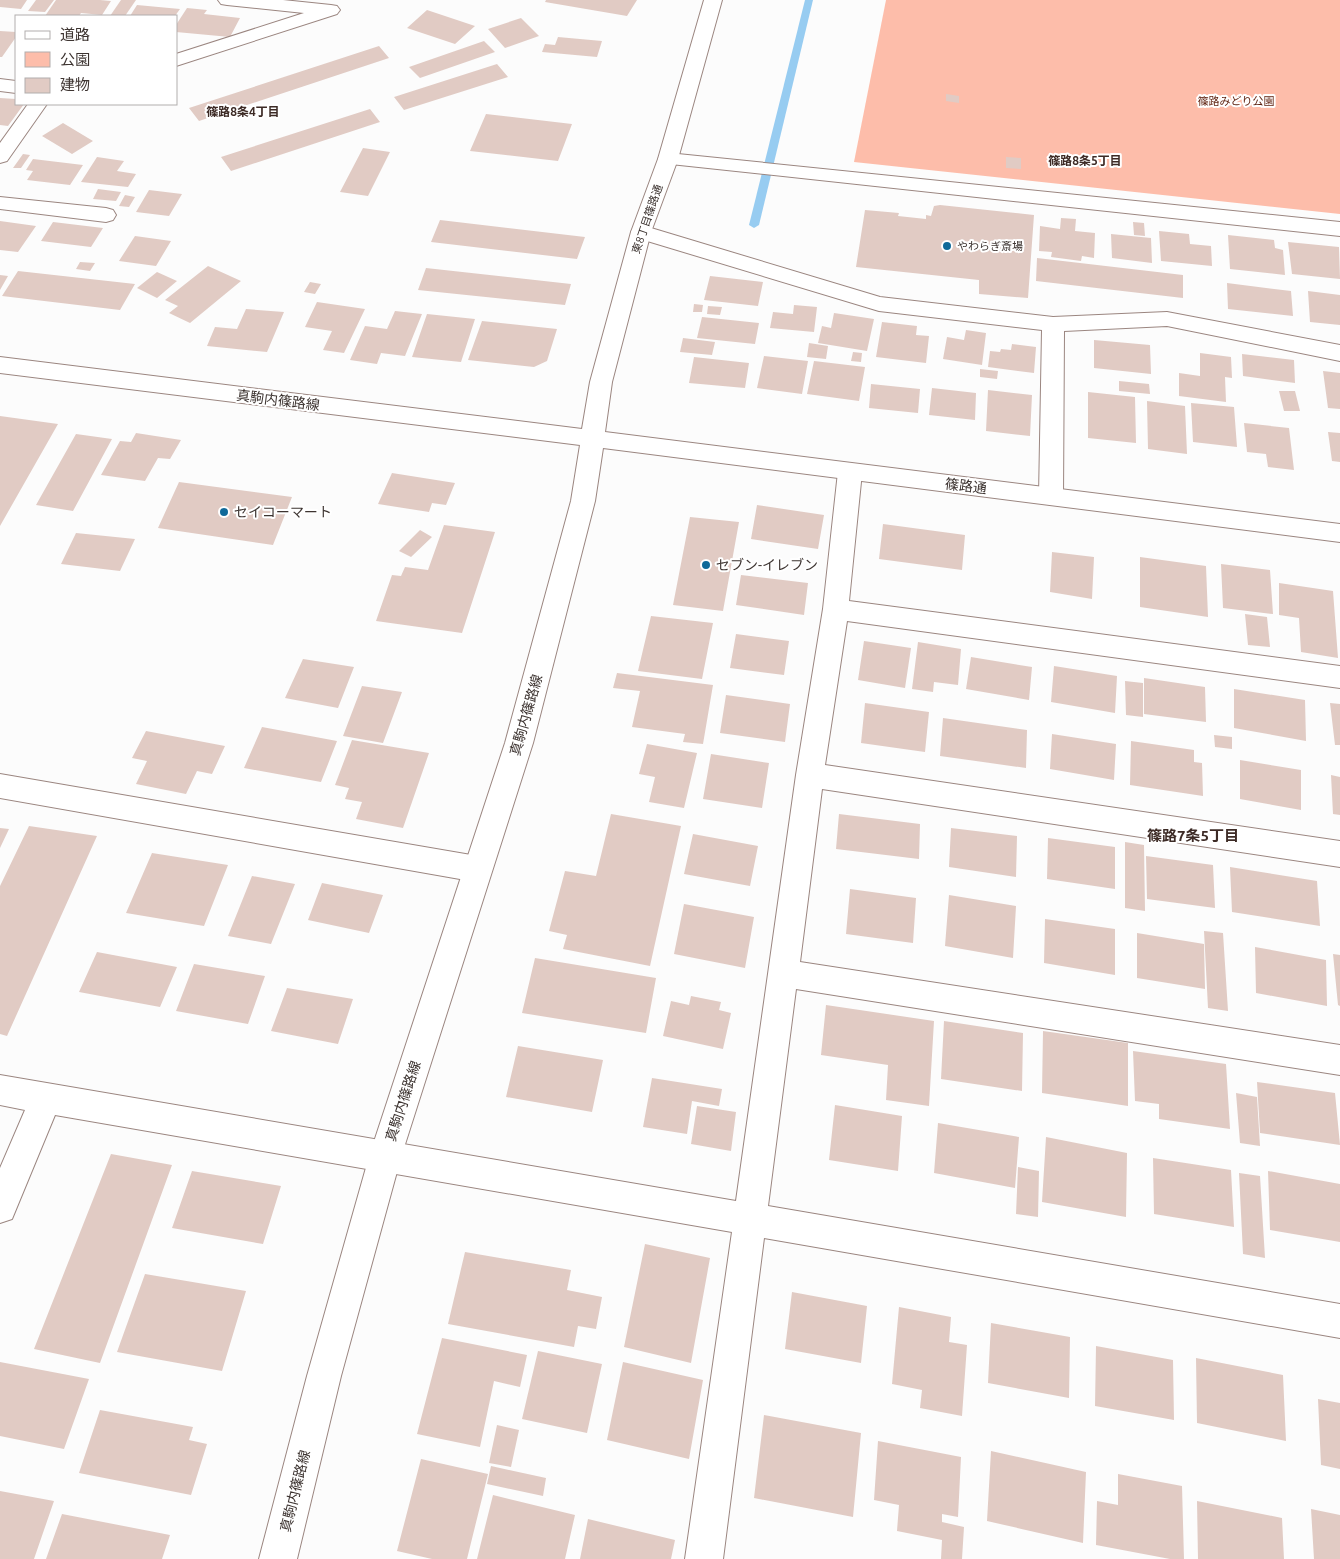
<svg xmlns="http://www.w3.org/2000/svg" width="1340" height="1559" font-family="Ubuntu,'Noto Sans JP',sans-serif">
	<rect width="100%" height="100%" fill="#fcfcfc"/>
	<path fill="#fdbdaa" d="M886 0H1340V214L854 162Z"/>
	<g fill="none" stroke-linecap="round" stroke-linejoin="round">
		<path fill="#97ccf1" fill-rule="evenodd" d="M805 0H813L759 225 754 228 749 225Z"/>
	</g>
	<path fill="#e1cbc4" d="M0 0H27L21 9 0 7Z
		M36 0H54L45 12 28 11Z
		M56 0H100L111 1 102 15 81 13 79 16H45Z
		M121 0H136L125 16H110Z
		M546 0H637L627 16 545 2Z
		M137 5 180 9 175 16H130Z
		M187 8 207 10 204 14 240 18 230 37 176 32V25Z
		M427 10 475 26 455 44 407 28Z
		M521 18 539 36 505 48 488 29Z
		M0 31 16 32V37L2 57H0Z
		M558 37 602 41 597 57 542 52 545 44 555 45Z
		M484 41 495 52 420 78 409 67Z
		M379 46 389 58 199 121 189 108Z
		M497 64 508 77 404 110 394 97Z
		M946 94 959 96V103L946 101Z
		M0 98 16 99V104H24L8 126 0 125Z
		M370 109 380 122 231 171 221 157Z
		M486 114 572 124 558 161 470 151Z
		M63 123 93 141 72 154 42 136Z
		M363 148 390 152 368 196 340 192Z
		M23 154 30 155 21 168H13Z
		M97 157 124 161 117 171 136 174 128 187 81 182Z
		M1006 157 1021 158V169L1006 168Z
		M33 159 83 165 70 185 27 180 33 171 26 170Z
		M98 189 121 192 116 201 93 199Z
		M149 190 182 194 169 216 136 212Z
		M125 195 135 197 129 207 119 206Z
		M940 205 1034 215 1028 298 979 294V280L856 267 865 210 899 213 898 216 926 219V215L931 216 934 206Z
		M1061 218 1076 219 1075 231 1095 233 1094 258 1082 256 1081 261 1051 257 1052 252 1039 251 1040 226 1060 229Z
		M440 220 585 237 577 259 431 242Z
		M0 221 36 226 18 252 0 250Z
		M53 222 103 228 91 247 41 241Z
		M1133 222 1144 223 1145 236 1134 235Z
		M1159 231 1189 234 1190 244 1211 246 1212 266 1161 261Z
		M1111 234 1151 238 1152 263 1112 258Z
		M1228 235 1274 240 1275 248 1283 250 1285 275 1230 269Z
		M135 236 171 241 156 266 119 261Z
		M1288 242 1339 247 1340 279 1292 274Z
		M1037 258 1183 275V298L1036 281Z
		M80 262 95 263 90 271 76 269Z
		M208 266 241 281 190 323 169 313 178 306 165 300Z
		M426 268 571 284 565 305 418 290Z
		M18 271 135 284 120 310 2 296Z
		M157 272 177 281 157 298 137 288Z
		M0 275 8 276 0 290Z
		M710 276 763 282 758 306 704 300Z
		M310 282 321 284 315 294 304 292Z
		M1227 283 1291 291 1293 316 1228 309Z
		M1308 291 1340 295V325L1310 322Z
		M317 302 365 309 344 353 323 350 332 331 305 327Z
		M694 304 703 305 702 312H693Z
		M794 305 817 307 814 332 770 328 773 312 793 314Z
		M708 306 722 307 720 315 707 314Z
		M246 309 284 312 267 352 207 346 215 327 237 329Z
		M395 311 422 314 405 356 381 353 377 364 350 360 365 326 387 329Z
		M834 313 874 319 867 351 818 343 822 326 831 328Z
		M427 314 475 319 461 362 412 357Z
		M702 317 759 323 755 344 697 338Z
		M482 321 557 329 547 361 534 367 468 360Z
		M882 322 917 326 916 335 929 336 926 363 876 357Z
		M966 330 986 333 982 365 943 359 947 337 964 340Z
		M683 338 715 342 712 355 680 352Z
		M1094 340 1150 345 1151 374 1094 368Z
		M809 343 828 346 826 359 807 357Z
		M1012 344 1036 347 1034 373 988 367 990 351 1000 352 1001 349 1011 350Z
		M853 352 862 353 861 362 851 361Z
		M1200 353 1231 357 1232 378 1225 377 1226 402 1179 396V373L1200 376Z
		M1242 354 1294 360 1295 383 1243 376Z
		M764 356 808 361 802 394 757 388Z
		M694 357 749 363 745 388 689 383Z
		M814 361 865 367 859 401 807 394Z
		M980 369 998 371 997 379 980 377Z
		M1323 371 1340 373V409L1328 408Z
		M1119 381 1149 384 1150 394 1119 391Z
		M871 384 920 389 918 413 869 408Z
		M932 388 976 393 975 420 929 415Z
		M988 390 1032 395 1030 436 986 431Z
		M1279 391H1295L1300 411H1284Z
		M1088 392 1135 397 1136 443 1088 438Z
		M1147 401 1185 406 1187 454 1148 449Z
		M1191 403 1234 407 1237 447 1193 442Z
		M0 416 58 424 0 526Z
		M1244 423 1289 428 1294 470 1268 467 1266 454 1247 452Z
		M1328 432 1340 433V462L1332 461Z
		M136 433 181 440 170 459 158 458 145 481 101 475 120 441 131 442Z
		M76 434 112 439 73 511 36 505Z
		M392 473 455 483 446 505 432 503 429 512 378 504Z
		M179 482 292 497 273 545 158 528Z
		M757 505 824 515 818 549 751 539Z
		M690 517 739 522 723 611 673 605Z
		M883 524 965 535 962 570 879 559Z
		M444 525 495 532 462 633 376 621 392 575 401 576 405 567 428 570Z
		M420 530 432 537 411 557 399 551Z
		M76 533 135 539 120 571 61 564Z
		M1052 552 1094 557 1092 599 1050 592Z
		M1140 557 1206 566 1208 617 1140 607Z
		M1221 564 1270 570 1273 614 1223 608Z
		M741 575 808 583 804 615 736 605Z
		M1279 583 1333 591 1338 658 1301 652 1299 618 1279 615Z
		M1245 614 1267 617 1270 647 1248 645Z
		M651 616 713 623 702 679 638 671Z
		M736 634 789 641 784 675 730 668Z
		M864 641 911 648 905 688 858 680Z
		M918 642 961 649 958 685 934 682 933 692 912 689Z
		M971 657 1032 667 1029 700 966 689Z
		M303 659 354 667 338 708 285 698Z
		M1054 666 1117 676 1115 713 1051 702Z
		M617 673 713 685 703 744 683 742 685 734 632 727 640 691 613 688Z
		M1144 678 1205 687 1206 722 1144 714Z
		M1125 681 1143 683V717L1126 715Z
		M362 686 402 692 383 743 343 736Z
		M1234 689 1305 700 1306 741 1234 728Z
		M726 695 790 704 785 742 720 733Z
		M865 703 929 712 925 752 861 743Z
		M1330 703 1340 704V745H1335Z
		M943 718 1027 730 1026 768 940 756Z
		M262 727 337 741 321 782 244 768Z
		M146 731 225 746 212 774 197 771 186 794 136 784 147 761 132 758Z
		M1052 734 1116 744 1114 780 1050 769Z
		M1214 735 1232 737V749L1215 747Z
		M352 740 429 753 403 828 356 819 362 802 345 799 349 788 335 785Z
		M1131 741 1194 750V762L1202 763 1203 796 1130 785Z
		M647 744 697 753 684 808 649 802 655 777 639 774Z
		M711 754 769 763 762 808 703 799Z
		M1240 760 1301 770V810L1240 799Z
		M1331 775 1340 777V815L1333 814Z
		M611 814 681 826 650 966 563 949 567 935 549 931 565 871 596 876Z
		M839 814 920 824 919 859 836 849Z
		M29 826 97 836 7 1036 0 1034V886Z
		M0 828 9 829 0 848Z
		M951 828 1017 836 1016 877 949 867Z
		M693 834 758 846 750 886 684 874Z
		M1048 838 1115 847V889L1047 879Z
		M1125 842 1144 845 1145 911 1125 908Z
		M152 853 228 865 204 926 126 913Z
		M1146 856 1213 865 1215 908 1147 899Z
		M1230 867 1317 881 1320 926 1232 912Z
		M252 876 295 884 271 944 228 936Z
		M322 883 383 895 369 933 308 920Z
		M850 889 916 898 913 943 846 934Z
		M949 895 1016 906 1013 958 945 946Z
		M684 904 754 917 745 968 674 954Z
		M1045 919 1115 929V975L1044 963Z
		M1204 931 1223 933 1228 1011 1208 1008Z
		M1137 933 1204 944 1205 989 1137 978Z
		M1255 947 1326 960 1327 1006 1256 993Z
		M97 952 177 967 160 1007 79 992Z
		M1333 954 1340 955V1006L1338 1005Z
		M535 958 656 978 646 1033 522 1013Z
		M194 964 265 976 248 1024 176 1011Z
		M287 988 353 999 338 1044 271 1031Z
		M691 996 721 1002 719 1010 731 1013 723 1049 663 1036 671 1001 689 1005Z
		M826 1005 934 1021 929 1106 886 1100 888 1065 821 1055Z
		M944 1021 1023 1033 1022 1091 941 1079Z
		M1043 1031 1128 1043V1106L1042 1093Z
		M518 1046 603 1060 592 1112 506 1097Z
		M1133 1051 1226 1064 1230 1129 1159 1119V1104L1135 1101Z
		M652 1078 722 1089 719 1106 692 1101 687 1134 643 1127Z
		M1257 1082 1335 1093 1340 1145 1260 1133Z
		M1236 1093 1257 1097 1260 1146 1240 1143Z
		M835 1105 902 1116 898 1171 829 1160Z
		M697 1106 736 1112 731 1151 691 1144Z
		M938 1123 1019 1137 1015 1188 934 1173Z
		M1046 1137 1127 1153 1126 1217 1042 1202Z
		M111 1154 172 1165 100 1363 34 1349Z
		M1153 1158 1231 1170 1234 1227 1154 1214Z
		M1018 1167 1039 1171 1038 1217 1016 1214Z
		M192 1171 281 1186 263 1244 172 1228Z
		M1268 1171 1340 1184V1242L1270 1230Z
		M1239 1173 1260 1176 1265 1258 1243 1254Z
		M645 1244 710 1258 691 1363 624 1347Z
		M465 1252 571 1270 567 1290 602 1297 596 1329 578 1326 574 1347 448 1324Z
		M145 1274 246 1291 222 1371 117 1352Z
		M792 1292 867 1306 861 1363 785 1349Z
		M899 1307 951 1317 949 1342 967 1345 962 1416 920 1408 922 1390 892 1384Z
		M991 1323 1070 1337 1069 1398 988 1383Z
		M442 1338 527 1355 520 1387 494 1381 480 1447 417 1434Z
		M1096 1346 1173 1360 1174 1420 1095 1406Z
		M538 1351 602 1364 587 1433 522 1419Z
		M1196 1358 1283 1375 1286 1441 1197 1423Z
		M0 1362 89 1379 64 1449 0 1436Z
		M623 1362 703 1380 689 1459 607 1440Z
		M1318 1399 1340 1403V1469L1321 1465Z
		M100 1410 193 1427 189 1440 207 1444 191 1495 79 1473Z
		M764 1415 861 1433 853 1517 754 1498Z
		M497 1425 519 1430 511 1467 489 1463Z
		M878 1441 961 1457 958 1517 942 1514V1522L964 1527 962 1559H941L942 1540 897 1531 899 1505 874 1500Z
		M991 1451 1086 1472 1083 1543 987 1521Z
		M421 1459 488 1474 467 1559H432L397 1551Z
		M491 1466 546 1478 543 1496 487 1484Z
		M1118 1474 1182 1486 1184 1559H1170L1096 1545 1097 1501 1118 1505Z
		M0 1491 54 1501 34 1559H0Z
		M493 1495 575 1515 565 1559H477Z
		M1197 1501 1282 1518 1284 1559H1198Z
		M1311 1509 1340 1515V1559H1314Z
		M62 1514 170 1535 162 1559H46Z
		M588 1519 675 1540 671 1559H580Z"/>
	<g fill="none" stroke-linecap="round" stroke-linejoin="round">
		<g stroke="#9b8680" stroke-width="2">
			<path id="minor" d="M218 0H283L331 5 337 6 340 10 337 14 176 66V54L304 13 227 5 221 4Z
				M0 79 16 81V93L0 91Z
				M28 104H47L7 161 0 163V143Z
				M668 153 1340 222V236L661 163 658 159 661 155Z
				M0 197 106 208 113 210 116 215 113 220 106 222 0 209Z
				M641 225 880 297 1053 317 1167 312 1340 345V361L1167 326 1064 331 1063 496 1059 502 1051 505 1043 502 1039 496 1042 330 879 311 634 237 631 232 634 227Z
				M850 463 858 466 862 472 849 601 1340 666V688L847 621 825 765 1340 841V867L822 789 800 962 1340 1045V1075L796 989 768 1206 1340 1304V1338L764 1238 723 1559H685L732 1232 55 1115 12 1219 0 1223V1168L25 1110 0 1105V1075L736 1201 796 775 823 609 838 472 842 466Z
				M0 774 477 856 487 860 491 869 487 878 477 882 0 798Z"/>
		</g>
		<g stroke="#9b8680" stroke-width="2">
			<path id="major" d="M704 0H722L678 159 651 232 612 382 605 432 1340 524V542L603 448 595 501 533 743 401 1157 341 1376 297 1559H259L307 1376 369 1157 505 743 571 501 580 445 0 373V357L582 429 590 382 631 232 658 159Z"/>
		</g>
		<use href="#minor" fill="#fff" fill-rule="evenodd"/>
		<use href="#major" fill="#fff" fill-rule="evenodd"/>
	</g>
	<g fill="#0f6999" stroke="#fff" stroke-width="2">
		<circle cx="947" cy="246" r="5"/>
		<circle cx="224" cy="512" r="5"/>
		<circle cx="706" cy="565" r="5"/>
	</g>
	<g text-anchor="middle" dominant-baseline="central" stroke-width="4" stroke-linejoin="round" paint-order="stroke">
		<g font-size="11" fill="#5c1f0d" stroke="#fff">
			<text x="1236" y="101">篠路みどり公園</text>
		</g>
		<g font-size="11" fill="#3d3431" stroke="#fff">
			<text transform="translate(647 219) rotate(-71)">東8丁目篠路通</text>
		</g>
		<g font-size="11" fill="#3d3431" stroke="#fff" text-anchor="start">
			<text x="957" y="246">やわらぎ斎場</text>
		</g>
		<g font-size="12" font-weight="bold" fill="#3d2b26" stroke="#fff">
			<text x="243" y="111">篠路8条4丁目</text>
			<text x="1085" y="160">篠路8条5丁目</text>
		</g>
		<g font-size="14" fill="#3d3431" stroke="#fff">
			<text transform="translate(278 400) rotate(7)">真駒内篠路線</text>
			<text transform="translate(966 486) rotate(7)">篠路通</text>
			<text transform="translate(526 715) rotate(-74)">真駒内篠路線</text>
			<text transform="translate(403 1101) rotate(-72)">真駒内篠路線</text>
			<text transform="translate(295 1491) rotate(-76)">真駒内篠路線</text>
		</g>
		<g font-size="14" fill="#3d3431" stroke="#fff" text-anchor="start">
			<text x="234" y="512">セイコーマート</text>
			<text x="716" y="565">セブン-イレブン</text>
		</g>
		<g font-size="15" font-weight="bold" fill="#3d2b26" stroke="#fff">
			<text x="1193" y="835">篠路7条5丁目</text>
		</g>
	</g>
	<rect x="15" y="15" width="162" height="90" fill="#ffffff" stroke="#b1aead"/>
	<rect x="25" y="31" width="25" height="8" fill="#ffffff" stroke="#b1aead"/>
	<text x="60" y="40" font-size="15" fill="#3d3431">道路</text>
	<rect x="25" y="52" width="25" height="15" fill="#fdbdaa" stroke="#b1aead"/>
	<text x="60" y="65" font-size="15" fill="#3d3431">公園</text>
	<rect x="25" y="78" width="25" height="15" fill="#e1cbc4" stroke="#b1aead"/>
	<text x="60" y="90" font-size="15" fill="#3d3431">建物</text>
</svg>
